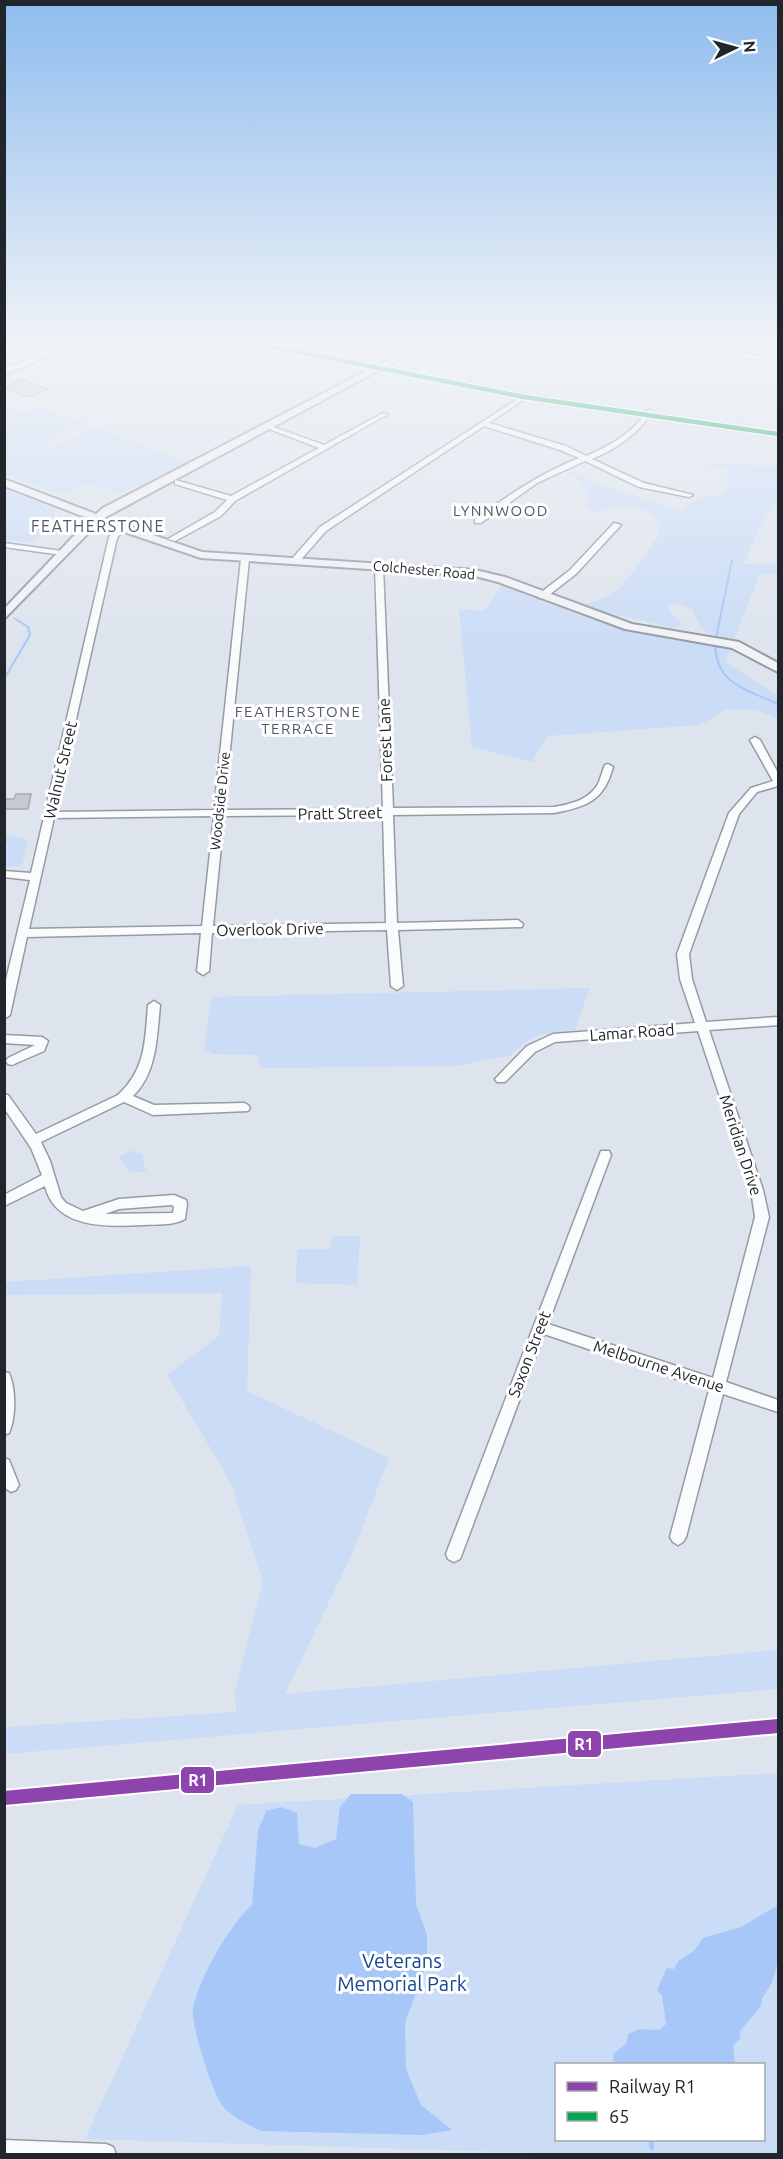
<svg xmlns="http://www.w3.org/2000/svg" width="783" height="2159" font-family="Ubuntu,sans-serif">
	<rect width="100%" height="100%" fill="#dee4ee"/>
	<path fill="#cbdcf6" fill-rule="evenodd" d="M414 343H472L524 355 548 343H561L560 347C544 353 527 362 511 365 503 367 425 347 414 343Z
		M726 343H778V356L738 352Z
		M5 406 22 413 38 406 85 423 40 443 50 448 95 427 187 462 122 493 86 483 63 495 5 475Z
		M707 463 778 466V498L760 526 744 564 778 565V574H760L734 639C707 634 703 635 692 609L678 603 669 606V612L683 624 675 628 579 606C590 602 605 599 614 593 624 586 662 537 660 525 655 503 610 505 595 513L586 506 590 500C585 486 581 480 567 473L574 471 592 482 683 512C693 499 703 495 719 496L729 488 726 466H708Z
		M5 489 57 510 46 522 50 523 32 543 5 540Z
		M503 583 574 613 624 630 730 649 725 662 778 695V718L755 710 727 709 700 725 548 736 532 762 472 747 459 609 484 611Z
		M5 834 28 840 22 866 5 867V853L9 847 5 845Z
		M590 988 575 1030 539 1035 522 1044 511 1055 457 1066 259 1068V1055L213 1054 204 1048 212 997Z
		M132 1150 135 1154 142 1153 146 1171 130 1173 119 1157Z
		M332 1236H360L357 1285 295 1283 298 1249H330Z
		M251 1266 247 1391 389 1458 352 1554 285 1694 778 1650V1689L5 1754V1727L236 1712 235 1690 263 1582 231 1483 167 1375 219 1336 222 1293 5 1295V1282Z
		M778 1773V2154H569L85 2139 238 1805ZM556 2064H764V2140H556Z"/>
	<path fill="#a7c7f8" d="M351 1794H402L413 1802 416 1904 427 1935V1963L405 2023 406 2069 421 2105 452 2130 423 2135 261 2131C248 2124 228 2116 220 2102 211 2087 191 2025 193 2009 198 1980 230 1924 252 1905L258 1831 266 1811 281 1807 297 1813 299 1844 315 1848 336 1839 340 1807Z
		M778 1905C779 1937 783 1974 762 1998L761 2006 740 2031V2038L733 2046 735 2063 614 2064 613 2054 627 2043 628 2034 640 2029 659 2030 666 2024 662 1995 657 1990 667 1968 674 1969 678 1961 694 1951 703 1938 741 1927Z"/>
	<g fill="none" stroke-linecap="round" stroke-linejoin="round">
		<path stroke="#a7c7f8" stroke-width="2" d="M716 638 732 560
			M715 645C717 686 747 689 778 704
			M4 679 30 635 28 627 14 618"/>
		<path stroke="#a7c7f8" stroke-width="4.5" d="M651 2140 652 2148"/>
	</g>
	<path fill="#c5cad2" stroke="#a5aab2" stroke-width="1.5" d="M129 343H171L156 353 128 347Z
		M21 379 48 389 33 396H26L4 388Z
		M16 794H31L28 809H4V799H14Z"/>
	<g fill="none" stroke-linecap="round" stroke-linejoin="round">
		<g stroke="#969ba3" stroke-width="3">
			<path id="street" d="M379 343H386L365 360H361V358Z
				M502 343H516L523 346 520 348Z
				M673 343H679L678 346 778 358V362L676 349 670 361H666Z
				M423 345 426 347 425 348 390 364 385 363Z
				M524 395 527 397 526 398 489 423 566 446 586 456C612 445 632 433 648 410H652L653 411C637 435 618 448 592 459L644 483 693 495 689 497 639 487 585 461 537 483 481 523H475V519C509 495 541 473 579 458L560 450 484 426 326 531 297 564H291V560L320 527Z
				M383 413 388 414 235 501 221 516 175 541 168 539 215 512 227 500 175 484V480L231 496 319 448 264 427V425H268L324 445Z
				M614 523 621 525 576 574 545 598H539V594L570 570Z
				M119 526 126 528 117 538 55 812 214 810 241 559 245 557 249 559 224 810 383 809 375 566 379 564 383 566 393 808 554 807C571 804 589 800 598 784 601 778 602 771 605 765L608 764 613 767C604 801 586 807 554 813L393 815 397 923 518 920 523 924 522 927 398 930 403 986 397 990 391 986 387 930 212 933 209 971 203 975 197 971 201 933 27 937 10 1015 4 1019V988L30 880 4 877V871L31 873 109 537ZM383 815 386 923 213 926 224 816ZM214 816 202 926 29 929 54 818Z
				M4 543 62 551 66 553 62 555 4 547Z
				M755 737 760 740 778 773V786L757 792 739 814 689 954 692 979 706 1022 778 1017V1025L709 1030 763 1190 769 1217 726 1382 778 1400V1412L723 1394 686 1537 683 1542 678 1545 673 1542 670 1537 709 1390 544 1334 462 1554 460 1559 454 1562 448 1559 446 1554 601 1151H609L611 1155 548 1324 713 1378 755 1217 751 1190 698 1031 555 1042 535 1052 505 1082H497L495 1079 527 1046 553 1034 695 1023 680 979 677 954 729 813 751 788 773 781 750 740Z
				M154 1001 160 1005C157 1036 157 1073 133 1096L154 1105 244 1103 248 1105 250 1108 248 1111 153 1115 124 1102 41 1142 50 1161 61 1197 66 1203 83 1211 119 1199 174 1195 186 1200 187 1204 185 1219C173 1226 157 1224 143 1225 108 1227 55 1229 45 1186L4 1206V1195L42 1175 31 1148 4 1108V1094L8 1095 36 1134 118 1095C146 1069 145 1041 148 1005ZM172 1205 174 1207 173 1213 105 1214 119 1209Z
				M4 1035 42 1037 48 1041 44 1051 12 1065 8 1064 6 1061 8 1058 35 1045 4 1043Z
				M4 1372 9 1373C16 1389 16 1417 9 1433L4 1435Z
				M4 1458 9 1460 19 1485 16 1490 11 1492 4 1487Z
				M4 2140 106 2144 113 2147 116 2154H4Z"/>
		</g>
		<g stroke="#969ba3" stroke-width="4">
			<path id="secondary" d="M66 343H78L4 375V369Z
				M385 361 392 363 104 518 202 552 475 570 505 577 632 624 739 642 778 663V672L732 648 625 629 498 582 475 576 201 558 98 523 4 619V609L90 519 4 486V479L96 514 103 508Z"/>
		</g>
		<g stroke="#bec2c6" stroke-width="3">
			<path id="primary" d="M249 343H270L524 394 778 431V437L524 400Z"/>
		</g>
		<use href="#street" fill="#fafbfc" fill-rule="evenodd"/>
		<use href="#secondary" fill="#f0f2f6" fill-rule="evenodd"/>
		<use href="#primary" fill="#e6e9ef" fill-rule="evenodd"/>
		<g stroke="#fff" stroke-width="8">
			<path id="bus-1" d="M254 343 524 397 778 434"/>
		</g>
		<use href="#bus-1" stroke="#00a651" stroke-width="4.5"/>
		<g stroke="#fff" stroke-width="18">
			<path id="rail-1" d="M4 1798 778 1726"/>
		</g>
		<use href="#rail-1" stroke="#8e44ad" stroke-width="14"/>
	</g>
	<linearGradient id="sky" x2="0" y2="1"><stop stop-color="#8ebcee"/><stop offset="0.53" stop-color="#f0f3f7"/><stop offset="1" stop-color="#f0f3f7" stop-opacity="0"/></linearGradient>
	<rect width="783" height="646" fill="url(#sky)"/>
	<g text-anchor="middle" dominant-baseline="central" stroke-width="6" stroke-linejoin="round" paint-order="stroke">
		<g font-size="14" fill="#21252c" stroke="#fff">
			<text transform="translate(424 570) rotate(5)">Colchester Road</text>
			<text transform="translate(220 801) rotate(-84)">Woodside Drive</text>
		</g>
		<g font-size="15" letter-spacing="1.5" fill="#4f5968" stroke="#fff">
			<text x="501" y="510">LYNNWOOD</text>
			<text x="298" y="711">FEATHERSTONE<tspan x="298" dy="17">TERRACE</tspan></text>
		</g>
		<g font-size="16" letter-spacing="1.5" fill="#4f5968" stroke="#fff">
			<text x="98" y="526">FEATHERSTONE</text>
		</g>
		<g font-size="16" fill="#21252c" stroke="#fff">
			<text transform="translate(385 740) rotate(-92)">Forest Lane</text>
			<text transform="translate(60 770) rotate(-77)">Walnut Street</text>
			<text transform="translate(340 813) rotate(-1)">Pratt Street</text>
			<text transform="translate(270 929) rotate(-1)">Overlook Drive</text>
			<text transform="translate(632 1032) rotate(-4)">Lamar Road</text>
			<text transform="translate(741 1145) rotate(72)">Meridian Drive</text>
			<text transform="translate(529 1354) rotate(-69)">Saxon Street</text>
			<text transform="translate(659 1366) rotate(18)">Melbourne Avenue</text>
		</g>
		<g font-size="20" fill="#164692" stroke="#fff">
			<text x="402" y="1960">Veterans<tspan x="402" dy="23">Memorial Park</tspan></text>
		</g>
	</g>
	<g stroke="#fff" stroke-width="2">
		<rect x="567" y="1730" width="35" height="28" rx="6" fill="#8e44ad"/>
		<rect x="180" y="1766" width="35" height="28" rx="6" fill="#8e44ad"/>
	</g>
	<g font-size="16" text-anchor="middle" font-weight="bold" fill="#fff">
		<text x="584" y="1750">R1</text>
		<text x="198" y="1786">R1</text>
	</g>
	<rect width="783" height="2159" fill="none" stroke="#21252c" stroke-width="12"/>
	<rect x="555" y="2063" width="210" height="78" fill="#ffffff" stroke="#a6a8ab" stroke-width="1.5"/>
	<rect x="567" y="2082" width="30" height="9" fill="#8e44ad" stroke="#a6a8ab" stroke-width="1.5"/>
	<text x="609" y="2093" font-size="18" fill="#21252c">Railway R1</text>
	<rect x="567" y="2112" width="30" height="9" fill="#00a651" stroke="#a6a8ab" stroke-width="1.5"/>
	<text x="609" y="2123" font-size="18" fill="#21252c">65</text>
	<g transform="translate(735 48) rotate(85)" stroke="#ffffff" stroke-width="4.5" paint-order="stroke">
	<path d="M0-4.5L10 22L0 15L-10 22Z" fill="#21252c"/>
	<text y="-9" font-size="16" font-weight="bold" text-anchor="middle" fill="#21252c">N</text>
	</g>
</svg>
